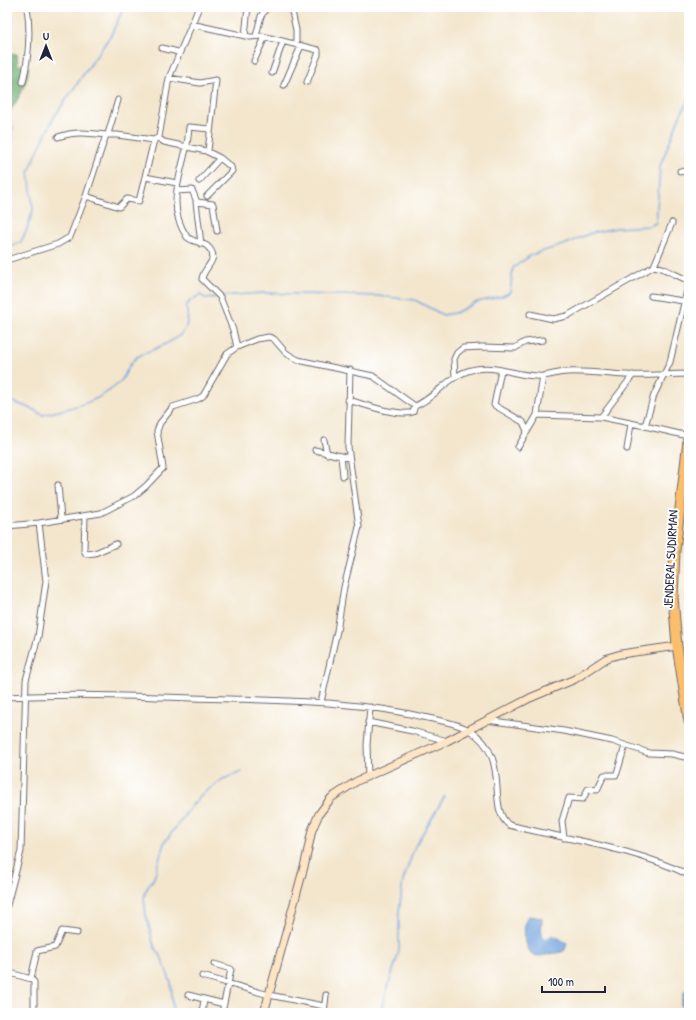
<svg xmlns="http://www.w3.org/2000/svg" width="696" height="1020" font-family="'Patrick Hand',sans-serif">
	<rect width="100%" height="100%" fill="#fff"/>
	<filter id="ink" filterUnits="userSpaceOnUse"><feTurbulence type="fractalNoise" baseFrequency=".025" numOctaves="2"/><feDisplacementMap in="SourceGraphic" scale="8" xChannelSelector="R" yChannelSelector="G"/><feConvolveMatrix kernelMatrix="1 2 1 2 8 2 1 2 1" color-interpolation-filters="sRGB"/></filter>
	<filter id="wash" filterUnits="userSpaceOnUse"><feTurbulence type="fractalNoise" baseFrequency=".012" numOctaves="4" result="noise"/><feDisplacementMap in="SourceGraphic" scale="16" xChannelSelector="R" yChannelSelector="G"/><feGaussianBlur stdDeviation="0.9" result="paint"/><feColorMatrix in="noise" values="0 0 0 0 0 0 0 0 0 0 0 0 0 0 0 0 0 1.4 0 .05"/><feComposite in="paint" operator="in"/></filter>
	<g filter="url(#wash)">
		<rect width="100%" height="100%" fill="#f3e6cd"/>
		<path fill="#6bab6e" stroke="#466654" d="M7 54H17L18 65 29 67C27 86 17 101 7 116Z
			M7 122 13 127 7 144Z"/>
		<path fill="#74a5de" stroke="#4b648c" d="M529 916 542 918 541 934 546 939 553 935 567 943 565 950C561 953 556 953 550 954 545 955 540 957 534 955 524 951 521 921 529 916Z
			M685 991H689V1012L684 1011 681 1005Z"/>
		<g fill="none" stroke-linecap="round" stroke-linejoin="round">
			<path stroke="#74a5de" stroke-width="1.5" d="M7 249 21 242 27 229 33 210 29 171 40 146 54 117 111 35 124 7
				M221 296 263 293 378 296 415 300 443 315 455 313 477 302 503 296 510 292 513 268 531 255 566 244 591 233 616 228 649 226 656 223 660 166 680 116 689 99
				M7 400 30 408 43 415C74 406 95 405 120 382 126 375 129 362 137 357 159 344 196 341 186 307L190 301 200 295 207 299 218 297
				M173 1013 171 983 161 956 154 946 146 915 144 898 146 890 154 878 164 843 193 804 205 792 223 779 242 772
				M380 1013 399 951V911L403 881 415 846 445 796"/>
		</g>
	</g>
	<g filter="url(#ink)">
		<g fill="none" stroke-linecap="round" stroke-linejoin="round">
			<g stroke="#6b676e" stroke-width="7">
				<path id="street" d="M291 7 296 30V44
					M191 24 250 37 262 36 318 50V55L307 82
					M245 36 248 7
					M256 36 261 16 267 7
					M162 48 178 52
					M254 61 265 37
					M272 73 283 41
					M169 78 200 83 216 80 208 151
					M23 82C29 56 31 33 27 7
					M284 85 301 46
					M210 129 189 127C188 135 188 142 186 149 179 180 167 208 187 237 193 242 202 242 207 246 222 259 203 267 202 279L220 297 233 330 237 347
					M108 134 118 100
					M58 137C75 131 89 133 106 135
					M158 138 164 142 206 151 220 158 231 167 232 171 207 196
					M680 171 689 173
					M145 177 177 183
					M199 181 220 158
					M177 191 192 190 197 202 213 204 217 231
					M86 196 119 207 127 199 139 201 154 140
					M196 202 201 244
					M7 260 58 244 70 237 86 196 106 135H117L154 140 159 137 169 78 199 7
					M654 266 672 223
					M651 296 683 301
					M530 314 553 319 567 316 654 266 662 268 689 281
					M501 370 494 405 523 422 527 431
					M455 377 454 359 457 353 463 348 482 347 515 348 525 342 543 340
					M348 400C364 404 398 417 413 412L415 406
					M537 415 601 417 645 426 654 395 670 362 689 282
					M601 417 633 375
					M645 426 688 436
					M324 440 327 454
					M518 447 537 415 543 376
					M627 449 631 424
					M315 450 349 458
					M341 456 343 476
					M58 485 61 519
					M85 516 84 550 86 554 95 553 116 544
					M7 526 39 523 101 513 134 496 146 486 163 468 157 431 160 423 173 407 198 399 203 396 227 354 237 347 257 339 269 337 274 339 286 353 298 360 373 376 415 406C434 399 448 376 471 370 495 363 520 378 543 376 552 375 559 372 567 372 587 371 606 374 625 375 647 376 668 374 689 374
					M7 697C81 693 156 697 230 699 297 701 363 702 428 718 441 721 457 723 469 730 513 756 485 807 509 825 570 840 633 848 689 875
					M321 702 337 631 344 587 359 527 348 447 350 370
					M487 720 564 731 612 741 649 753 672 754 689 758
					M368 722 412 731 447 741
					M368 776 367 745 370 707
					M564 838 562 821 569 798 583 799 588 789 597 790 604 775H616L617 773 625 746
					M7 905 21 851 26 680 38 637 46 581 39 523
					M214 964 231 969 222 1013
					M7 972 31 979 34 982V1013
					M202 976 269 995 324 1006
					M31 979 37 951 55 947 62 931 77 933
					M188 995 224 1004
					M202 1013 204 1000
					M324 1013 326 995"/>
			</g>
			<g stroke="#6b676e" stroke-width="9">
				<path id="secondary" d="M264 1013 305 863 312 830 319 814 331 798 357 781 447 741 530 698 575 679 607 658 621 654 677 646"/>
			</g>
			<g stroke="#6b676e" stroke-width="11">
				<path id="highway" d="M689 432 675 551 673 597 677 646 689 722"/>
			</g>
			<use href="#street" stroke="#fff" stroke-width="5"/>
			<use href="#secondary" stroke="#fde5c5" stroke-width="7"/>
			<use href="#highway" stroke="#fabe6d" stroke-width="9"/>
		</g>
	</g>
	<g text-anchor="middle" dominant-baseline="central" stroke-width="4" stroke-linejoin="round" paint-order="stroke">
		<g font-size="13" fill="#22223b" stroke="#fff">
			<text transform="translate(670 559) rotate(-87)">JENDERAL SUDIRMAN</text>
		</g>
	</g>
	<rect width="696" height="1020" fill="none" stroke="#fff" stroke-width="24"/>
	<g transform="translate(46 46)" stroke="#ffffff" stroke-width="3" paint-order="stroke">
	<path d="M0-3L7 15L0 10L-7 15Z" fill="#22223b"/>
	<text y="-6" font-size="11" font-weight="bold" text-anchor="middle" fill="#22223b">U</text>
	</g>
	<path d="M542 986v6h63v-6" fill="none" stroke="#22223b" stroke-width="2"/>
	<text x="548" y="986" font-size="12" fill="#22223b" stroke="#ffffff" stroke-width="3" paint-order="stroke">100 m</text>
</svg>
